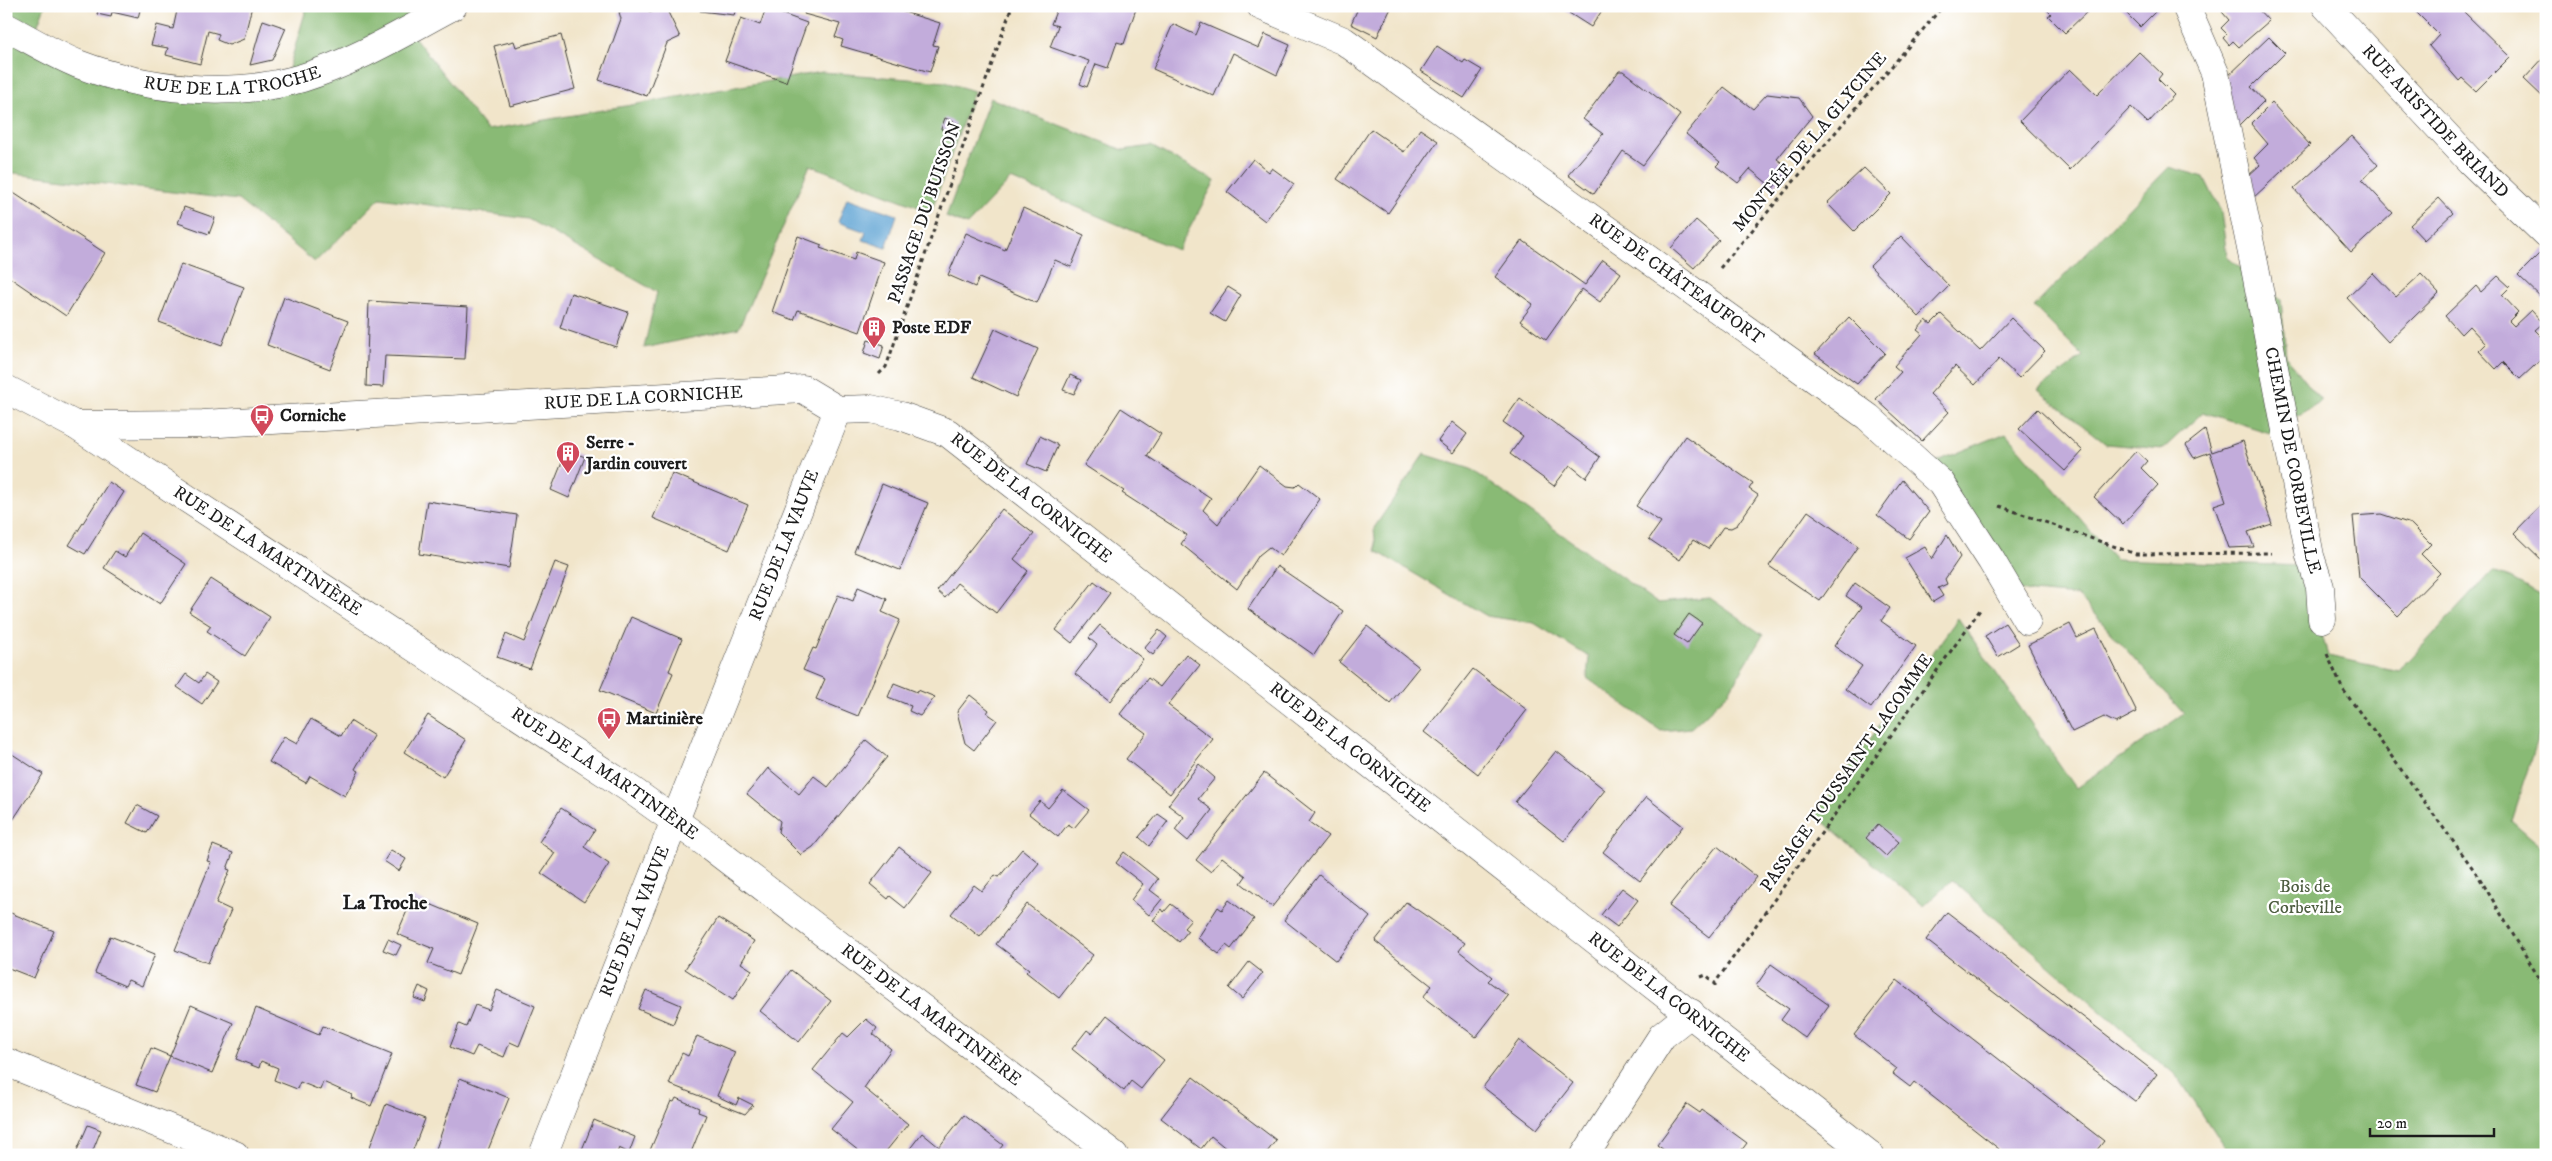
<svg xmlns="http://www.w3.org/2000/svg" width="2552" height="1161" font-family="'IM FELL DW Pica',serif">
	<rect width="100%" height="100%" fill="#fff"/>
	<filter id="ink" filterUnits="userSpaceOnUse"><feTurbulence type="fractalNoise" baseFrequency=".02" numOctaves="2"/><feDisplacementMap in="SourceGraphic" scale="10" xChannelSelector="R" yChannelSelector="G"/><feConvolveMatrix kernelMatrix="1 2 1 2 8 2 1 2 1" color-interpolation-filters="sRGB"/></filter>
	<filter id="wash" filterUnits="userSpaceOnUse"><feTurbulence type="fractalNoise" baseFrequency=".0096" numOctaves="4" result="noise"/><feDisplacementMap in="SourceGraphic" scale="20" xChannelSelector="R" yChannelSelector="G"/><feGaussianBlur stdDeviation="1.12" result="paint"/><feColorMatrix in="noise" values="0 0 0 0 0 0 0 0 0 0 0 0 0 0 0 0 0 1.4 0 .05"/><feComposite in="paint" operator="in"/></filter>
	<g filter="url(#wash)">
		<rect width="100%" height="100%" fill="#f1e5ca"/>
		<path fill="#89ba74" stroke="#526b48" d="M6 6H45L31 43 148 86 286 78 307 6H436L404 24 487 130 822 72 945 82 974 91 931 212 810 165 739 328 644 348 657 292 528 219 380 198 315 262 238 200 6 172Z
			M990 98 1123 150 1151 146 1215 181 1178 250 1011 179 967 225 946 217Z
			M2169 167 2204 177 2221 212 2227 256 2281 300 2286 356 2321 401 2270 433 2203 412 2163 449 2106 444 2038 390 2083 356 2034 307Z
			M2006 433 2115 559 2303 566 2328 656 2399 671 2493 570 2546 598V712L2511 820 2546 851V1155H2229L2180 1080 1952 880 1924 906 1815 815 1958 618 2076 788 2184 714 2078 596 2021 591 1935 462Z
			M1424 454 1471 469 1657 603 1710 598 1763 635 1728 693 1691 728 1661 731 1587 678 1589 657 1534 623 1486 616 1376 551 1374 528Z"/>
		<path fill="#5da3d3" stroke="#3c6078" d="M847 198 897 215 886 248 863 240 866 232 838 222Z"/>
		<g id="blocks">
			<path fill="#c2acdb" d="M93 6H141L138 18 112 12 111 17 97 14 99 8Z
				M178 6H252L244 39 229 45 217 40 219 34 208 31 200 64 166 55 168 48 151 45 157 25 173 29Z
				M633 6 652 12 665 6 680 37 667 43 647 96 599 80 621 19 619 12Z
				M700 6H737L734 15 700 11Z
				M807 6H884L940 23 933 45 938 46 930 72 841 46 843 40 835 37 840 24 804 14Z
				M1058 6H1137L1124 44 1117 42 1108 68 1096 64 1087 87 1080 84 1089 61 1050 47 1058 26 1051 24Z
				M1359 6H1392L1377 37 1351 24Z
				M1558 6H1605L1591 27Z
				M2043 6H2089L2091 8 2065 33 2048 16 2051 14Z
				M2119 6H2161L2140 27Z
				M2217 6H2255L2269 21 2239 47 2233 41 2229 45 2223 38 2227 34 2221 28 2229 20Z
				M2410 6H2468L2463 11 2510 57 2476 91 2462 78 2459 81 2429 46 2439 35Z
				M766 8 807 23 786 82 725 61 741 18 760 25Z
				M263 20 286 28 272 60 250 65Z
				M1201 23 1259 48 1265 34 1290 45 1277 75 1233 53 1214 96 1153 69 1173 24 1196 35Z
				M561 35 575 89 510 106 494 46 514 41 516 47Z
				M2269 37 2285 53 2251 87 2264 101 2236 129 2225 79Z
				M1437 46 1463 63 1465 60 1482 70 1464 98 1421 71Z
				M2139 52 2162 74 2158 79 2174 95 2148 123 2131 107 2070 170 2020 121 2070 69 2097 95Z
				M2546 55V100L2524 79Z
				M1619 71H1623L1680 115 1643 165 1623 151 1594 194 1568 175 1603 134 1583 119Z
				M1724 87 1753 109 1767 94 1799 98 1812 116 1777 159 1789 168 1773 188 1750 169 1738 183 1716 166 1720 162 1686 134Z
				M2272 103 2310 145 2252 199 2247 177 2260 165 2254 158 2268 144 2251 124Z
				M945 118 956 123 952 134 941 129Z
				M1371 129 1404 152 1420 129 1438 141 1388 213 1337 179Z
				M2352 136 2378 165 2362 180 2393 213 2351 252 2294 189Z
				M1253 159 1269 172 1272 168 1294 184 1265 221 1227 192Z
				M1864 168 1891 194 1854 231 1827 203Z
				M6 188 105 253 66 316 6 275Z
				M2439 198 2453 213 2424 240 2410 225Z
				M184 207 215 218 209 234 178 223Z
				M1023 208 1084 235 1071 267 1055 260 1037 303 979 278 975 287 948 275 966 233 1005 250Z
				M1696 220 1719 240 1694 268 1671 248Z
				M798 236 822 245 820 248 854 260 856 252 884 262 860 332 798 310 794 320 772 312Z
				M1901 236 1949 286 1919 317 1870 266Z
				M1522 240 1585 285 1603 260 1621 273 1600 302 1582 289 1546 340 1520 321 1533 304 1495 277Z
				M2546 247V302L2518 275Z
				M181 264 244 287 222 345 159 322Z
				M2373 273 2396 297 2421 274 2439 293 2388 342 2347 298Z
				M2498 276 2510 287 2502 295 2518 312 2509 321 2514 326 2531 310 2543 323 2535 330 2546 341V355L2520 379 2503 362 2496 369 2479 351 2486 344 2469 326 2461 334 2445 316 2476 286 2481 292Z
				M1228 287 1241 295 1225 322 1210 313Z
				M571 293 628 312 616 347 560 328Z
				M284 297 348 321 330 369 267 345Z
				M369 301 468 307 465 359 385 356 383 387 366 386Z
				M1941 314 1980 351 2011 318 2045 351 2019 378 1999 359 1975 385 1955 366 1930 394 1949 412 1922 441 1876 399 1901 372 1894 366 1922 334 1917 330 1926 320 1931 324Z
				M1849 317 1885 353 1857 384 1815 354Z
				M995 329 1038 349 1016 397 973 377Z
				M868 340 884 345 880 359 864 353Z
				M1070 375 1081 380 1074 394 1063 390Z
				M1520 398 1600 457 1586 478 1570 465 1554 486 1510 454 1523 436 1503 422Z
				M1121 408 1161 434 1147 456 1211 498 1203 510 1218 524 1259 465 1287 486 1295 487 1299 483 1320 499 1281 556 1269 547 1259 555 1237 589 1181 544 1187 535 1122 493 1124 491 1084 465Z
				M2038 409 2083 451 2065 471 2019 429Z
				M1452 422 1467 434 1453 453 1438 441Z
				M2205 430 2212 452 2243 441 2272 524 2248 532 2254 547 2229 548 2214 505 2226 501 2210 452 2194 458 2186 445Z
				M1040 436 1058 445 1046 472 1027 464Z
				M1685 436 1753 483 1749 489 1758 495 1737 525 1731 528 1723 527 1708 549 1693 540 1680 560 1649 539 1661 522 1636 506Z
				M567 450 585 457 569 498 551 490Z
				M2136 451 2147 461 2141 468 2158 485 2123 524 2094 497Z
				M672 473 748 505 729 550 653 518Z
				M1902 480 1929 512 1909 539 1877 515Z
				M109 482 124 492 85 554 69 545Z
				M882 484 928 503 900 570 854 552Z
				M2546 500V564L2514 533Z
				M427 501 517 515 509 568 419 554Z
				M1002 509 1034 534 1014 559 1028 571 996 613 957 583 945 598 937 591Z
				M1808 511 1858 546 1820 601 1769 566Z
				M2381 514 2411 524 2431 544 2421 554 2440 573 2398 616 2359 577 2353 516Z
				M140 533 186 564 160 604 104 568 115 551 125 557Z
				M1947 535 1960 557 1945 579 1947 584 1938 588 1943 596 1933 602 1905 558 1925 547 1932 559Z
				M555 562 569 567 530 669 497 657 506 634 524 642Z
				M1277 566 1343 611 1314 655 1248 609Z
				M211 579 270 617 245 656 207 631 211 626 189 612Z
				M1094 581 1110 593 1072 643 1056 630Z
				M1855 583 1890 608 1881 621 1916 646 1871 708 1845 689 1862 666 1834 646 1862 607 1846 596Z
				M858 587 887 599 882 612 900 620 858 716 816 699 825 679 803 670 813 648 816 649 838 595 853 601Z
				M1689 614 1702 623 1687 644 1674 635Z
				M631 617 682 639 669 671 673 673 656 713 600 690Z
				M2005 623 2019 644 1998 657 1985 636Z
				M2070 624 2077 638 2096 629 2137 712 2116 723 2104 717 2072 732 2028 645Z
				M1100 625 1143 659 1110 701 1075 674 1097 645 1089 638Z
				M1367 626 1419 667 1390 703 1339 662Z
				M1159 630 1167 637 1153 655 1144 648Z
				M1186 654 1200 665 1168 705 1213 739 1170 794 1126 759 1146 733 1120 714 1148 678 1160 687Z
				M1473 669 1527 710 1478 774 1424 732Z
				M186 674 199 683 205 674 217 682 202 704 177 687Z
				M894 683 917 692 918 690 935 697 920 716 909 711 911 706 888 697Z
				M970 695 989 710 987 713 997 720 974 750 965 743 957 712Z
				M428 715 466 740 443 777 404 752Z
				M311 719 341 736 350 721 374 736 355 769 359 771 345 796 310 776 306 783 269 762 284 737 297 744Z
				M866 740 887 757 813 847 801 855 778 832 780 821 747 794 768 768 799 794 814 776 828 787Z
				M6 750 43 774 13 820 6 816Z
				M1556 751 1605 790 1564 841 1515 802Z
				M1199 764 1215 778 1198 799 1212 810 1188 841 1175 830 1184 817 1168 805Z
				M1264 773 1315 813 1309 822 1328 836 1272 907 1241 883 1246 876 1222 857 1211 872 1196 860Z
				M1063 790 1089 810 1074 828 1068 824 1058 837 1029 814 1040 801 1048 808Z
				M1646 797 1683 826 1640 881 1603 852Z
				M137 805 157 816 147 833 127 823Z
				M561 808 595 830 584 847 609 864 584 902 541 873 555 853 539 842Z
				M1158 814 1168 821 1149 846 1139 837Z
				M1878 824 1899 842 1886 856 1866 838Z
				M213 845 233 853 227 869 230 870 216 903 231 910 208 963 175 950 211 862 207 861Z
				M1717 846 1757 877 1709 937 1669 906Z
				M899 847 932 873 905 908 890 896 888 899 870 884Z
				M1022 849 1039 863 980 937 951 914 974 885 982 891 995 875 999 877Z
				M391 850 406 859 399 871 384 861Z
				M1124 852 1158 879 1150 890 1162 899 1149 915 1131 900 1143 884 1116 863Z
				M1319 875 1370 917 1336 961 1284 920Z
				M1622 888 1638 900 1617 927 1601 915Z
				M413 897 478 924 458 975 428 963 434 949 397 934Z
				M1229 900 1254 919 1231 949 1226 945 1219 954 1198 938 1218 907 1222 910Z
				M1406 902 1465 943 1459 951 1492 977 1488 981 1508 996 1476 1037 1423 997 1432 986 1375 941Z
				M1027 904 1093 955 1059 998 1026 972 1029 969 996 944Z
				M1171 904 1191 920 1184 928 1188 931 1179 942 1153 920 1162 909 1164 912Z
				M6 911 54 931 34 978 6 967Z
				M1947 912 2157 1074 2136 1102 1926 940Z
				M718 918 754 941 741 963 752 970 733 1000 685 969Z
				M110 936 155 954 142 986 128 980 125 986 95 973Z
				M388 939 401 945 396 955 383 950Z
				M1249 962 1263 973 1242 999 1229 988Z
				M1771 964 1829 1005 1805 1038 1781 1020 1789 1009 1756 986Z
				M791 970 831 1001 799 1042 760 1011Z
				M1897 980 2104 1141 2093 1155H1998L1996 1153 1999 1149 1914 1082 1910 1087 1893 1074 1897 1069 1854 1035Z
				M419 986 429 991 425 1002 414 998Z
				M497 990 535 1006 519 1046 510 1042 504 1057 477 1046 472 1056 450 1047 459 1024 466 1027 475 1005 489 1010Z
				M646 990 681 1005 673 1024 638 1009Z
				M191 1005 233 1023 212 1073 170 1056Z
				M256 1008 319 1035 323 1026 392 1054 371 1106 351 1098 352 1095 323 1082 320 1090 300 1082 297 1089 274 1080 278 1068 261 1061 259 1068 236 1059Z
				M1107 1015 1164 1060 1141 1089 1131 1081 1124 1091 1072 1049 1087 1030 1092 1034Z
				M866 1019 877 1028 873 1034 891 1049 864 1088 908 1124 883 1155H864L831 1129 853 1102 813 1070 843 1033 848 1037Z
				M697 1036 735 1052 717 1096 736 1105 739 1098 753 1105 745 1114 669 1084 682 1053 688 1056Z
				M1519 1040 1573 1083 1537 1129 1483 1087Z
				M151 1048 170 1056 155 1092 136 1085Z
				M1193 1077 1276 1140 1265 1155H1234L1211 1136 1201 1149 1161 1118Z
				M460 1078 509 1098 486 1155H434Z
				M676 1098 699 1108 698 1112 706 1115 690 1155H648L671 1101 674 1102Z
				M386 1104 425 1119 411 1155H374L368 1152Z
				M1687 1104 1700 1113 1702 1110 1747 1143 1738 1155H1671L1657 1145Z
				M964 1115 1003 1145 995 1155H905L922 1133 939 1147Z
				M594 1120 635 1137 629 1153 619 1148 616 1155H589L581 1152Z
				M88 1125 101 1130 91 1155H75Z"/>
		</g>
	</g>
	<g filter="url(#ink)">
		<use href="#blocks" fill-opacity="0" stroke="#3c3a36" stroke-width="1"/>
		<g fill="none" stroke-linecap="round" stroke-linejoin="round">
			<g stroke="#3c3a36" stroke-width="29">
				<g id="street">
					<path id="s1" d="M1261 6 1344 41 1868 417 1941 483 1991 560 2027 621"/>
					<path id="s2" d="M2186 6 2215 73 2255 268 2310 556 2320 587 2322 619"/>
					<path id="s3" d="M2326 6 2470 161 2546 234"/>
					<path id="s4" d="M6 27C29 39 53 54 78 64 146 90 231 99 302 78 355 62 404 32 453 6"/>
					<path id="s5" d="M6 389 75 425 630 789 707 844 1114 1155"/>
					<path id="s6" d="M75 425 203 424 803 389 838 410 871 409 901 416 948 433 1870 1155"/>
					<path d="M6 1062 235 1155"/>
					<path id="s7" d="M543 1155C640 906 740 659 838 410"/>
					<path d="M1585 1155 1662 1036 1691 1013"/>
				</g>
			</g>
			<path stroke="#3c3a36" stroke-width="3" stroke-dasharray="4 4" stroke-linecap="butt" d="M1720 268 1943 6
				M879 374 886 367 1012 6
				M1999 506 2136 554 2272 553
				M2327 654 2342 688 2479 877 2546 990
				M1701 977 1706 975 1715 983
				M1715 986V983L1980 610"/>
			<use href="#street" stroke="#fff" stroke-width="28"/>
		</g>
	</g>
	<defs>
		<g id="building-pin" transform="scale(1.25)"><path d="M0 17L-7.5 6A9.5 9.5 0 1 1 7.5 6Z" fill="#d1495b" stroke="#fff"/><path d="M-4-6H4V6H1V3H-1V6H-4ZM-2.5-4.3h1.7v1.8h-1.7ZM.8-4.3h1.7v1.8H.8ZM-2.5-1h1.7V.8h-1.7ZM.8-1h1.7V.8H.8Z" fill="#fff"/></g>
		<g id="bus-pin" transform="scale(1.25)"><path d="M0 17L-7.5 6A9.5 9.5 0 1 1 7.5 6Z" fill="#d1495b" stroke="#fff"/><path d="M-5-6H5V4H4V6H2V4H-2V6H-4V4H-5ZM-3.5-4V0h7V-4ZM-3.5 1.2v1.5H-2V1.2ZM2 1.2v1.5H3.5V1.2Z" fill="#fff"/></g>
	</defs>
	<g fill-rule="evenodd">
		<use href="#building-pin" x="874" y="328"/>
		<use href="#bus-pin" x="262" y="416"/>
		<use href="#building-pin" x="568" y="453"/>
		<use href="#bus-pin" x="609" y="719"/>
	</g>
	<g text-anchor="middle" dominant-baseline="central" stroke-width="4.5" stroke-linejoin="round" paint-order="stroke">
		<g font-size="18" fill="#1c1c1c" stroke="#fff">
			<text stroke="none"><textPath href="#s4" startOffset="239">RUE DE LA TROCHE</textPath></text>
			<text stroke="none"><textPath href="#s3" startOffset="159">RUE ARISTIDE BRIAND</textPath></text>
			<text transform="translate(1810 142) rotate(-50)">MONTÉE DE LA GLYCINE</text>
			<text transform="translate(925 213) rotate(-71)">PASSAGE DU BUISSON</text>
			<text stroke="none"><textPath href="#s1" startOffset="499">RUE DE CHÂTEAUFORT</textPath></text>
			<text stroke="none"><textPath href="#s6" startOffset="569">RUE DE LA CORNICHE</textPath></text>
			<text stroke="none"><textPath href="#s2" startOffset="468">CHEMIN DE CORBEVILLE</textPath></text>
			<text stroke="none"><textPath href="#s6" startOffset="989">RUE DE LA CORNICHE</textPath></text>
			<text stroke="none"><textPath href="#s7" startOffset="656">RUE DE LA VAUVE</textPath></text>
			<text stroke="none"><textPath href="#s5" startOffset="308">RUE DE LA MARTINIÈRE</textPath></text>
			<text stroke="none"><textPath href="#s6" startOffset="1394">RUE DE LA CORNICHE</textPath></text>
			<text transform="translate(1847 773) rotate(-55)">PASSAGE TOUSSAINT LACOMME</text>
			<text stroke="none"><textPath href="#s5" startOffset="712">RUE DE LA MARTINIÈRE</textPath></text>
			<text stroke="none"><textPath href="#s7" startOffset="251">RUE DE LA VAUVE</textPath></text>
			<text stroke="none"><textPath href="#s6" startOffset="1799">RUE DE LA CORNICHE</textPath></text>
			<text stroke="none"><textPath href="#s5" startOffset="1118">RUE DE LA MARTINIÈRE</textPath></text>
		</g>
		<g font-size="18" font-weight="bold" fill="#1c1c1c" stroke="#fff" text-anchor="start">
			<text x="892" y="328">Poste EDF</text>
			<text x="280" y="416">Corniche</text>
			<text x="586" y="443">Serre -<tspan x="586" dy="21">Jardin couvert</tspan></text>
			<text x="626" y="719">Martinière</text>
		</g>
		<g font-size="18" fill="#4e5e41" stroke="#fff">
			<text x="2305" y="887">Bois de<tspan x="2305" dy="21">Corbeville</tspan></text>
		</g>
		<g font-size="20" font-weight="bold" fill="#1c1c1c" stroke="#fff">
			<text x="385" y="903">La Troche</text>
		</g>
	</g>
	<rect width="2552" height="1161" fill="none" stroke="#fff" stroke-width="25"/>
	<path d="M2370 1128v8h124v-8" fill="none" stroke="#1c1c1c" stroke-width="2.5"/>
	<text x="2377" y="1128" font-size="15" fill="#1c1c1c" stroke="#ffffff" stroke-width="4" paint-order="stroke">20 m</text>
</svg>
